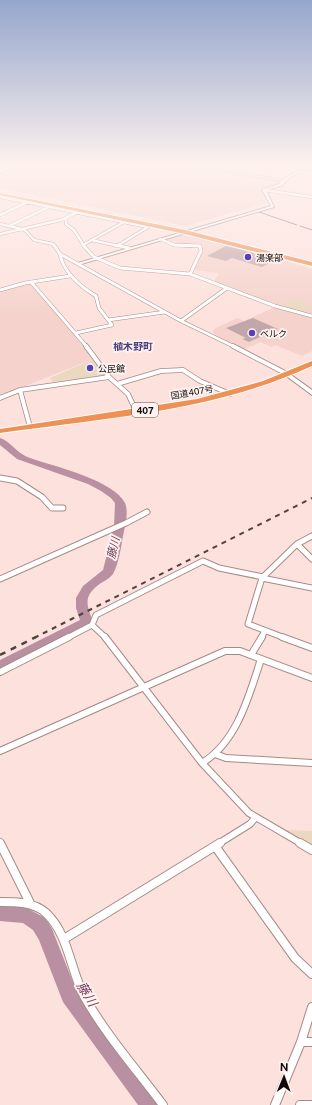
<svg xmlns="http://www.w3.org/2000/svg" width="312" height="1105" font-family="'Public Sans','Noto Sans JP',sans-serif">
	<rect width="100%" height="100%" fill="#fde1dc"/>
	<path fill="#f5d2cb" d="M25 166H190L282 182 278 185 260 190 267 203 185 226 0 188V176Z
		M200 166H285L267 177Z
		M182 234 238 248 312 269V315L272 303 214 282 219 273 194 270 199 259 203 246 191 244 172 243 164 240Z
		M30 284 74 333 93 359 0 396V291Z
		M275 307 312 317V351L302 356 275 345 272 347 260 342 243 350 218 338 213 332 214 329 237 318 244 321Z"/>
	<path fill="#ead8c1" d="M293 299 312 305 302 312 280 305Z
		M94 359 104 376 53 382 50 378Z
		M285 830 312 831V845Z"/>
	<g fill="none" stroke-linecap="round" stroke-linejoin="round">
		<path stroke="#876874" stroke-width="1" d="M259 212 297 225
			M300 226 312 230"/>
		<path fill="#b990a2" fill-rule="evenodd" d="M0 438C9 441 14 449 22 454 26 457 31 458 36 460 58 467 114 481 125 503 129 512 125 526 123 536 121 547 119 563 113 574 110 578 105 581 101 583 83 596 86 603 93 622L91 625 0 671V660L80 620 76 608V598L83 586 103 570 114 527 115 503 111 498 101 491 88 484 17 459 0 445Z
			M0 905 25 907 45 918 52 929 76 990 157 1098 160 1105H138L63 1002 39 940 33 930 23 923 0 921Z"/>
	</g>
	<path fill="#c2a7aa" d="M226 246 269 257H267L275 260 262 267 232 258 226 261 207 256Z
		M253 318 278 329 249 342 242 339 246 338 226 328Z"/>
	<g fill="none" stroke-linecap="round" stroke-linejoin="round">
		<g stroke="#a48b86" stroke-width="3.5">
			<path id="street-far5" d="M299 166 312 168
				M0 171 12 166
				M300 172 312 174
				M264 190 312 197
				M0 197 148 227
				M0 215 28 202
				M66 218V224L74 230 84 246
				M0 224 22 229 26 231 34 240 53 244 54 246
				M9 226 49 207
				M0 234 61 220 78 212
				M160 239 174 245 199 246
				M91 240 119 246
				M83 245 124 222
				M117 246 148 227"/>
		</g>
		<g stroke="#a48b86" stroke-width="4">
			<path id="street-far4" d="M54 245 60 254 181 321 235 347
				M83 245 94 257 120 268 190 274 275 306 312 316
				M115 245 129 248
				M174 245 200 246 201 251 190 274
				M117 246 119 245
				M60 254C63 272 81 287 96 296L99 308 112 325 76 333
				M31 282 87 347
				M0 290 25 283 70 276
				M108 320 165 312
				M181 321 227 288"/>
		</g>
		<g stroke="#a48b86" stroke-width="5.5">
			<path id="street-far3" d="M86 346 109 377 128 394 136 411
				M233 346 287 374
				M117 384 161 371 183 370 200 381 230 394
				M0 398 20 390
				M30 427 20 390 109 377"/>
		</g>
		<g stroke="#a48b86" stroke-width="7">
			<path id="street-far2" d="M0 478 17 481 42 497 52 508H63
				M297 544 312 559
				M262 578 312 588
				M0 579 126 523 147 512
				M92 625 106 638
				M67 638 92 625 96 615 203 561 219 568 263 577
				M261 638 265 631
				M285 638 248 624 262 578 297 544 312 536"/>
		</g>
		<g stroke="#a48b86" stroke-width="8">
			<path id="street-far1" d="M105 637 202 763 249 813 302 844
				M282 637 312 648
				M251 655 262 637
				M0 672 69 637
				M0 751 225 651H240L312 678
				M215 754 226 758 312 763
				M202 763C237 742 249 696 261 659
				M218 844 250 824 256 817"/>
		</g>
		<g stroke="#a48b86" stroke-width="10">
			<path id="street" d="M0 843 30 903
				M300 843 312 850
				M215 846 295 958 312 974
				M0 902C16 902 34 902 46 913 69 935 70 969 84 996 106 1035 136 1069 163 1105
				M64 939 220 843
				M301 1042H312
				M275 1105 301 1042 312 1007
				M300 1105H312"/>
		</g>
		<g stroke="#a48b86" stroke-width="2">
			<path id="secondary" d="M15 166H19L0 173V171Z
				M194 166 284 180 288 176 307 166H311L290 178 281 186 266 190 274 207 78 265V263L271 206 262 190 279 184 282 181 195 167Z
				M287 372 312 390V395L285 375V373Z"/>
		</g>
		<g stroke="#fff" stroke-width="2">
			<path id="highway" d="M0 193 185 230 312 262V266L185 234 0 195Z
				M312 361V366C215 411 105 418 0 433V429L197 399 263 381Z"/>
		</g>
		<use href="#street-far5" stroke="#fff" stroke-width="2.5"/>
		<use href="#street-far4" stroke="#fff" stroke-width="3"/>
		<use href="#street-far3" stroke="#fff" stroke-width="4"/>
		<use href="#street-far2" stroke="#fff" stroke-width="5"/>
		<use href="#street-far1" stroke="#fff" stroke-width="6"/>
		<use href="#street" stroke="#fff" stroke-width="8"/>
		<use href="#secondary" fill="#fff" fill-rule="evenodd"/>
		<use href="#highway" fill="#ed9155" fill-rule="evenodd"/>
		<path stroke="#4f423f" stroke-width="2" stroke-dasharray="5 5" stroke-linecap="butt" d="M34 638 312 498"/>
		<path stroke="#4f423f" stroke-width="2.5" stroke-dasharray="6 6" stroke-linecap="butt" d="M0 655 36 637"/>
	</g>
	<linearGradient id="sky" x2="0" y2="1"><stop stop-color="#95a6cc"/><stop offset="0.52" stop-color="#fef2ef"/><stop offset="1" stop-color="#fef2ef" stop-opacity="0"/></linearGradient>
	<rect width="312" height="320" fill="url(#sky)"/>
	<g fill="#593fb7" stroke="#fef3f1" stroke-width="1.5">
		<circle cx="248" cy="257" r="4"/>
		<circle cx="252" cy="333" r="4"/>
		<circle cx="90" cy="368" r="4"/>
	</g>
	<g text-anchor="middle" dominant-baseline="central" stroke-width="3.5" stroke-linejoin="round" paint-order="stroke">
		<g font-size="9" fill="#120a08" stroke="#fef3f1" text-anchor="start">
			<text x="256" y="257">湯楽部</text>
			<text x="260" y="333">ベルク</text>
			<text x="98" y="368">公民館</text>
		</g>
		<g font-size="9" fill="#120a08" stroke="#fef3f1">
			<text transform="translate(192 392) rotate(-10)">国道407号</text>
		</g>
		<rect fill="#fef3f1" stroke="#59504e" stroke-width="1" x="132" y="403" width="26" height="14" rx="3"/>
		<g font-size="9" font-weight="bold" fill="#120a08">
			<text x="145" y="410">407</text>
		</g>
		<g font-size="10" font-weight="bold" fill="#483f7d" stroke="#fef3f1">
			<text x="133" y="346">植木野町</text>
		</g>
		<g font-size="11" font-style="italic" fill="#713a56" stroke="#fef3f1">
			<text transform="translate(113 548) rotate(-77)">藤川</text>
		</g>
		<g font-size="13" font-style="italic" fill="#713a56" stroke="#fef3f1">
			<text transform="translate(87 994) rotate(58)">藤川</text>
		</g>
	</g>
	<g transform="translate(284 1077) rotate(1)" stroke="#fef3f1" stroke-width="3" paint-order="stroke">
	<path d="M0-3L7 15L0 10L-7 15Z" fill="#120a08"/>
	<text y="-6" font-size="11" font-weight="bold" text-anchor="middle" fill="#120a08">N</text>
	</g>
</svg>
